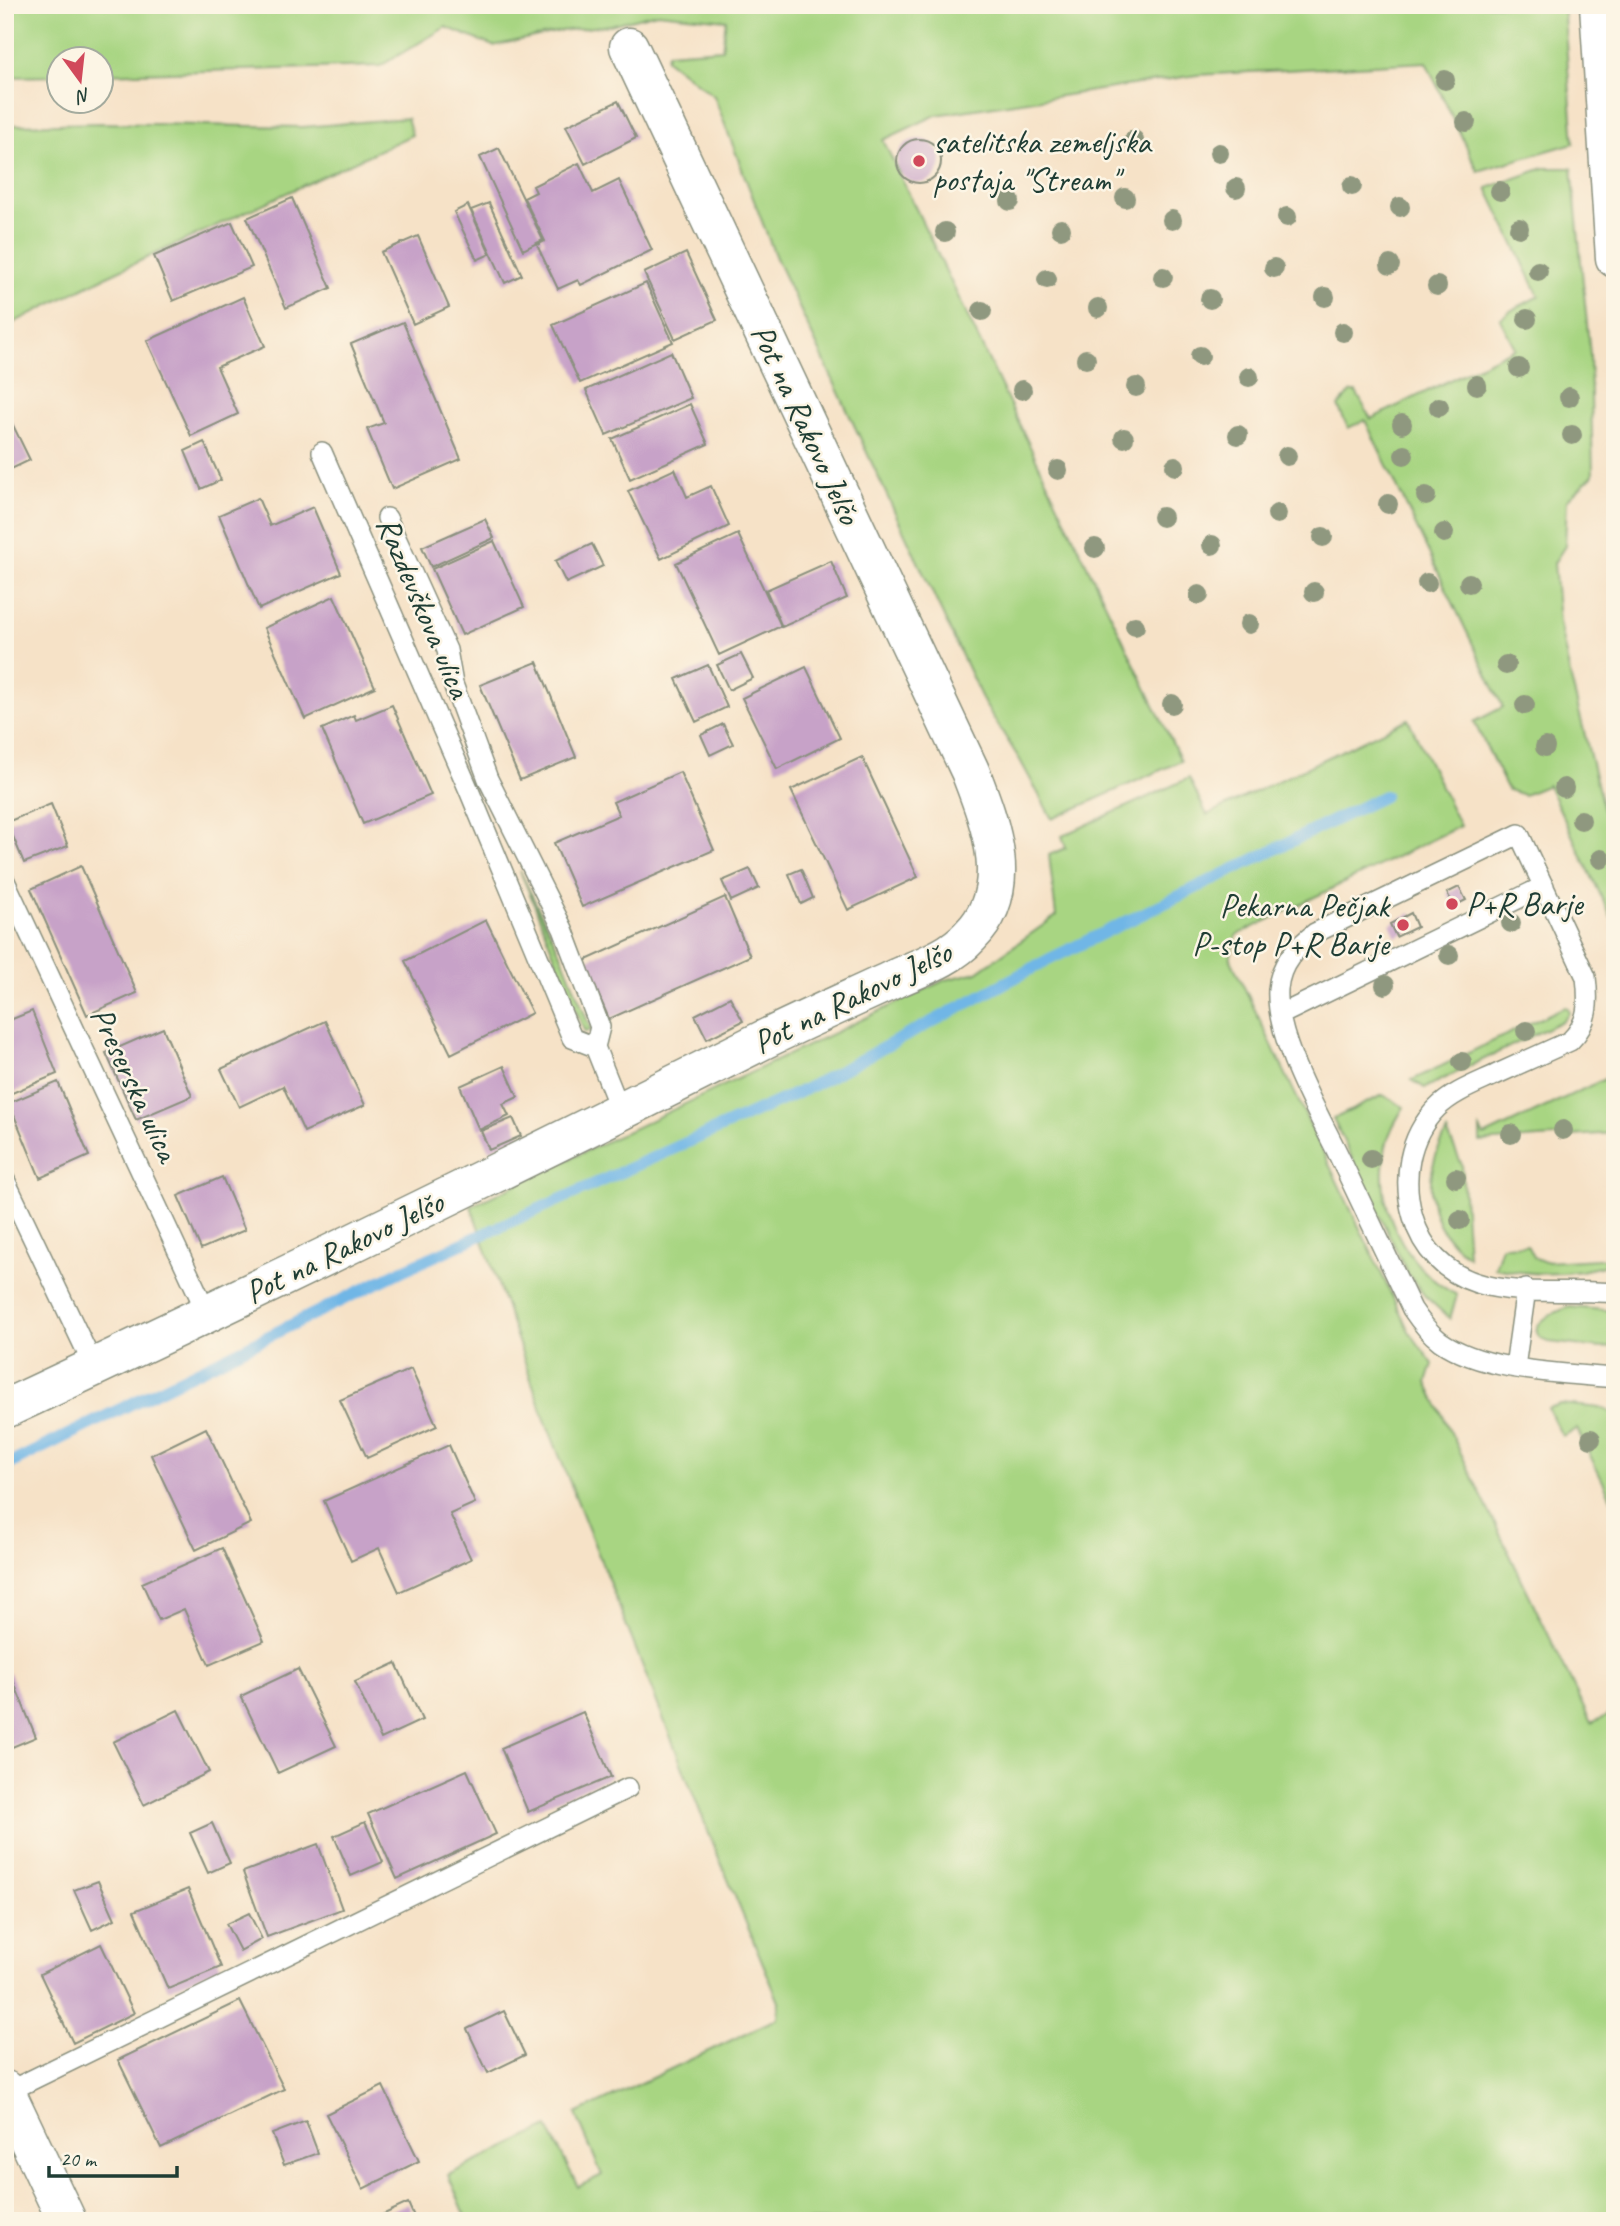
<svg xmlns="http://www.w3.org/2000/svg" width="1620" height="2226" font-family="Caveat,sans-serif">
	<rect width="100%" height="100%" fill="#fcf5e5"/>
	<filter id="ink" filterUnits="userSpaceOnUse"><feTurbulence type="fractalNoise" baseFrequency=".0143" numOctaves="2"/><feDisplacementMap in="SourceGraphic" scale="14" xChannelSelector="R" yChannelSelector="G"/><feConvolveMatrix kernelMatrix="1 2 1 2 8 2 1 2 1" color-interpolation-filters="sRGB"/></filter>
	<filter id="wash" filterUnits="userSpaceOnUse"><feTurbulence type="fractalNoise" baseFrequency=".00686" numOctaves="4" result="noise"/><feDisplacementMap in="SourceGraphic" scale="28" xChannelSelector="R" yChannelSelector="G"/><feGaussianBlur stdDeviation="1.57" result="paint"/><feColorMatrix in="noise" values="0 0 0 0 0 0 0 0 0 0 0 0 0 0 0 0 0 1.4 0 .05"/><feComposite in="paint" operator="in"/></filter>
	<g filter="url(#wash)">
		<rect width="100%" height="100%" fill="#f6e2c7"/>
		<path fill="#a8d582" stroke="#64895b" stroke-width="2" d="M5 5H1563L1574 143 1478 171 1426 62 1197 75 936 115 883 140 1181 761 1052 819 1020 760 984 703 776 258 714 96 666 59 667 53 722 49 726 20 657 13 610 25 561 31 493 46 446 27 380 66 102 74V60H60L59 76 5 77Z
			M407 118 412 135 103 278 5 327V130L14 125 101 123 303 127Z
			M1544 168H1572L1590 355 1593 475 1567 500 1565 546 1554 563 1559 622 1570 675 1609 832 1610 854 1615 874V944L1613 921 1548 785 1524 795 1508 790 1474 722 1503 707 1365 420 1348 428 1338 406 1351 392H1356L1371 419 1515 348 1500 319 1510 311 1539 296 1487 188Z
			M1408 719 1460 826 1237 935 1230 958 1409 1331 1433 1364 1427 1383 1591 1723 1615 1712V2221H468L448 2175 548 2127 578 2187 602 2175 576 2114 778 2018 779 2002 707 1829 544 1417 471 1206 945 980 977 972 1056 916 1049 855 1066 848 1062 836 1189 778 1207 815Z
			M520 871 561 954 591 1030 585 1032C562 979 544 924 520 871Z
			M1564 1007 1568 1008 1569 1013 1562 1021 1425 1088 1412 1080Z
			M1615 1074V1133L1480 1142V1129L1484 1136Z
			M1383 1095 1404 1107C1397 1119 1389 1131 1386 1146 1372 1202 1405 1270 1457 1295L1450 1319 1425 1296 1408 1274 1333 1119Z
			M1447 1132 1462 1165 1468 1256C1424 1226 1422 1174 1447 1132Z
			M1527 1245 1533 1257 1545 1262 1615 1258V1262C1577 1276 1534 1276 1495 1268L1502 1246Z
			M1570 1307 1615 1311V1347L1601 1348 1549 1342C1517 1329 1555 1311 1570 1307Z
			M1561 1404 1601 1408 1615 1413V1506L1577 1429 1562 1436 1548 1408Z"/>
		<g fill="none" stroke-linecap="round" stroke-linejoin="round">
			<path stroke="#6fb6e6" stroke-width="12" d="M5 1466 401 1271 806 1089 1048 960 1384 796"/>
		</g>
		<g id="blocks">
			<path fill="#c7a2c8" d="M618 101 636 138 585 164 566 126Z
				M897 161a22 22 0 1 1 44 0a22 22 0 1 1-44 0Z
				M499 148 543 240 523 250 480 157Z
				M579 163 593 193 619 180 652 250 581 285 578 280 558 289 537 245 545 241 524 198 536 192 533 186Z
				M292 198 331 288 286 308 247 218Z
				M489 203 522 275 505 283 471 210Z
				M468 205 490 254 477 260 454 212Z
				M232 222 252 267 173 301 154 256Z
				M418 236 449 307 413 324 381 252Z
				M686 253 717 320 675 339 644 273Z
				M646 283 673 342 580 383 553 325Z
				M243 297 265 346 217 367 238 414 191 436 147 341Z
				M403 322 461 459 392 489 367 429 384 423 351 344Z
				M671 352 691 398 606 435 586 390Z
				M690 404 708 444 630 479 612 439Z
				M8 415 30 460 5 472V416Z
				M204 442 221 480 201 489 185 451Z
				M675 469 687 497 711 486 729 526 661 559 628 491Z
				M258 498 270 526 313 507 341 573 259 609 219 515Z
				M485 519 494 538 431 567 422 547Z
				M738 534 781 626 719 655 676 563Z
				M494 541 524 607 462 635 432 569Z
				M592 544 603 566 566 583 555 561Z
				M831 561 847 598 782 627 766 590Z
				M334 596 375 687 305 719 264 628Z
				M741 654 753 678 729 690 717 665Z
				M537 662 576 757 520 780 480 685Z
				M708 665 727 707 696 722 676 679Z
				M806 667 840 738 777 769 742 698Z
				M392 705 431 795 363 824 322 729 354 715 356 720Z
				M723 724 733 744 710 755 701 735Z
				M862 757 918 877 848 910 791 790Z
				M680 772 714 850 582 907 554 843 619 815 613 802Z
				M51 804 68 846 24 863 7 822Z
				M81 866 137 993 87 1015 31 889Z
				M750 869 759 888 731 901 722 881Z
				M801 869 813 898 801 904 789 874Z
				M1459 887 1466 900 1454 906 1447 893Z
				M725 897 750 956 609 1019 584 961Z
				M1411 913 1417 927 1396 937 1390 924Z
				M486 920 532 1013 451 1054 405 961Z
				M730 997 743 1021 707 1039 695 1015Z
				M32 1011 57 1074 5 1096V1022Z
				M325 1021 365 1105 304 1132 283 1086 239 1107 221 1069Z
				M163 1028 192 1096 136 1120 106 1053Z
				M504 1066 518 1097 503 1104 509 1116 479 1130 460 1086Z
				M58 1082 89 1156 40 1178 9 1103Z
				M513 1118 521 1136 489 1150 481 1131Z
				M222 1177 245 1230 201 1249 178 1196Z
				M411 1369 437 1426 367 1458 340 1400Z
				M206 1428 251 1523 196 1550 151 1455Z
				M449 1445 475 1503 450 1514 471 1559 399 1592 379 1548 351 1561 324 1501Z
				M222 1548 264 1641 209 1665 184 1609 159 1620 142 1583Z
				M396 1663 422 1720 381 1739 355 1682Z
				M298 1669 336 1746 278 1773 241 1696Z
				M10 1673 36 1737 5 1750V1675Z
				M178 1710 209 1772 144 1805 113 1742Z
				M583 1712 611 1777 528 1812 501 1748Z
				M467 1770 496 1834 397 1879 368 1814Z
				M365 1822 383 1862 351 1876 334 1836Z
				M212 1823 230 1863 208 1873 190 1833Z
				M318 1844 342 1909 267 1937 243 1872Z
				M98 1881 115 1919 92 1930 74 1890Z
				M188 1889 221 1967 168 1989 134 1911Z
				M249 1913 262 1939 240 1951 226 1924Z
				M101 1944 134 2013 73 2043 40 1974Z
				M240 2001 284 2089 161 2148 118 2060Z
				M504 2011 525 2055 488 2073 467 2029Z
				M383 2086 419 2161 363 2189 326 2114Z
				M306 2121 318 2153 284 2165 272 2134Z
				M408 2203 416 2221H369Z"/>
		</g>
	</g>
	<g filter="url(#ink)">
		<use href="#blocks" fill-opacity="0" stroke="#8a907e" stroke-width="2"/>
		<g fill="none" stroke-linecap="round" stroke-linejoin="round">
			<g stroke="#8a907e" stroke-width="22">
				<path id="service" d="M322 452 468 788 572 1038 595 1047
					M387 518 447 650 453 684 488 779 563 929 600 1027 595 1047 621 1112
					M5 881 207 1313
					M1280 1015 1544 886
					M5 1180 94 1367
					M1615 1293C1572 1289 1517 1296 1477 1283 1445 1273 1422 1249 1413 1217 1402 1180 1408 1137 1437 1108 1453 1092 1476 1084 1497 1074 1521 1063 1546 1052 1570 1041 1589 1023 1589 1002 1586 977L1519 834 1315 933C1296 948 1280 963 1278 989 1275 1038 1316 1109 1338 1154 1362 1205 1387 1257 1412 1309 1420 1321 1428 1332 1440 1341 1484 1372 1562 1373 1615 1378
					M1515 1367 1526 1289
					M7 2092 628 1788"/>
			</g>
			<g stroke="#8a907e" stroke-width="41">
				<path id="minor" d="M5 1409C260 1290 512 1166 763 1040 806 1019 851 999 894 979 921 967 950 958 970 936 1017 889 990 823 970 771L629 47"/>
			</g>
			<g stroke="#8a907e" stroke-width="41">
				<path id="tertiary" d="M5 2090 67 2221"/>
			</g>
			<g stroke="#8a907e" stroke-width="41">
				<path id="primary" d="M1599 5 1615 258"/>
			</g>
			<use href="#service" stroke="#fff" stroke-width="19"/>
			<use href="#minor" stroke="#fff" stroke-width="38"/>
			<use href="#tertiary" stroke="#fff" stroke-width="38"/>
			<use href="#primary" stroke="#fff" stroke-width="38"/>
		</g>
		<g fill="#8f987f">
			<circle cx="1445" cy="80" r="10"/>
			<circle cx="1466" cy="122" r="10"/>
			<circle cx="1134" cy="140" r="10"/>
			<circle cx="1219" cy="153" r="10"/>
			<circle cx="1352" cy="186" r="10"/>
			<circle cx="1236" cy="188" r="10"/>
			<circle cx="1500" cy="191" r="10"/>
			<circle cx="1125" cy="198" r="10"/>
			<circle cx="1010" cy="201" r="10"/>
			<circle cx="1400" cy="207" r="10"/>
			<circle cx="1287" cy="217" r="10"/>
			<circle cx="1172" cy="220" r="10"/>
			<circle cx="1519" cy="228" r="10"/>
			<circle cx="1061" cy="229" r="10"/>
			<circle cx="945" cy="232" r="10"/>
			<circle cx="1390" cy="265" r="10"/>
			<circle cx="1274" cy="268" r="10"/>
			<circle cx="1538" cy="271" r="10"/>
			<circle cx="1163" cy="277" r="10"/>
			<circle cx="1047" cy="279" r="10"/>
			<circle cx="1437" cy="286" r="10"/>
			<circle cx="1325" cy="297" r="10"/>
			<circle cx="1210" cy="299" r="10"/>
			<circle cx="1098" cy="308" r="10"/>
			<circle cx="982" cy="311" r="10"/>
			<circle cx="1527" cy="319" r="10"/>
			<circle cx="1343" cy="332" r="10"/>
			<circle cx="1200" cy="356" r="10"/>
			<circle cx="1086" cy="359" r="10"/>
			<circle cx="1519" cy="368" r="10"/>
			<circle cx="1249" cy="377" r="10"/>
			<circle cx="1477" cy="385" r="10"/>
			<circle cx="1136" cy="387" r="10"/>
			<circle cx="1022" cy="390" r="10"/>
			<circle cx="1569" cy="397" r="10"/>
			<circle cx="1439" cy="407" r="10"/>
			<circle cx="1402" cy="424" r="10"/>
			<circle cx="1238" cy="435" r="10"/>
			<circle cx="1572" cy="435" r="10"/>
			<circle cx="1124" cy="438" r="10"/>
			<circle cx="1404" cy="455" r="10"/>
			<circle cx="1287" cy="456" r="10"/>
			<circle cx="1175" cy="466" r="10"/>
			<circle cx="1058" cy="470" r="10"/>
			<circle cx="1426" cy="496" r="10"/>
			<circle cx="1388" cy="504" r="10"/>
			<circle cx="1277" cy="514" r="10"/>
			<circle cx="1162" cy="517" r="10"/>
			<circle cx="1444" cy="533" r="10"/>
			<circle cx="1323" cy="537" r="10"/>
			<circle cx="1212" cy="545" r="10"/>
			<circle cx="1095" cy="548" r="10"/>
			<circle cx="1427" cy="583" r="10"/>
			<circle cx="1469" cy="583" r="10"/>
			<circle cx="1314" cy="592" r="10"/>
			<circle cx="1199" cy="595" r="10"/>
			<circle cx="1249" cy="624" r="10"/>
			<circle cx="1135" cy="626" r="10"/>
			<circle cx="1506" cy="665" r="10"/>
			<circle cx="1172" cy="704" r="10"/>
			<circle cx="1525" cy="705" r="10"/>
			<circle cx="1545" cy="747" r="10"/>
			<circle cx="1564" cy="788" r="10"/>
			<circle cx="1581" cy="820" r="10"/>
			<circle cx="1601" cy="859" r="10"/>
			<circle cx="1511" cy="923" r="10"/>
			<circle cx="1449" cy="955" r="10"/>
			<circle cx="1385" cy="985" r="10"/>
			<circle cx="1526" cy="1031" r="10"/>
			<circle cx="1462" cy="1062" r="10"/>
			<circle cx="1563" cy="1130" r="10"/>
			<circle cx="1511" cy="1134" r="10"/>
			<circle cx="1371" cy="1159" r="10"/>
			<circle cx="1456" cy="1178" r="10"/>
			<circle cx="1460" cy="1220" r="10"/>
			<circle cx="1591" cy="1439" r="10"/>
		</g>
	</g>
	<g fill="#d1495b" stroke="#fcf5e5" stroke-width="2.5">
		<circle cx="919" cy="161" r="7"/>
		<circle cx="1452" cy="904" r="7"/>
		<circle cx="1403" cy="925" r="7"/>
	</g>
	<g text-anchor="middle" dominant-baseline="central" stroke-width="5" stroke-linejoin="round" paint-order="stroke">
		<g font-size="33" fill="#1f3d34" stroke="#fcf5e5" text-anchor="start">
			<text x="933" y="142">satelitska zemeljska<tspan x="933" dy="38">postaja "Stream"</tspan></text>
			<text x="1466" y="904">P+R Barje</text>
			<text x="1389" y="906" text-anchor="end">Pekarna Pečjak<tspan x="1389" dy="38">P-stop P+R Barje</tspan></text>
		</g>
		<g font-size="33" fill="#1f3d34" stroke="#fcf5e5">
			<text transform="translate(806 424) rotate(65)">Pot na Rakovo Jelšo</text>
			<text transform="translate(424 607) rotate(67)">Razdevškova ulica</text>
			<text transform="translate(852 997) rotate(-26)">Pot na Rakovo Jelšo</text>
			<text transform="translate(135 1084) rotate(65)">Preserska ulica</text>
			<text transform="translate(344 1247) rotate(-26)">Pot na Rakovo Jelšo</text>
		</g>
	</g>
	<rect width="1620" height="2226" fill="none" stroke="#fcf5e5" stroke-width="28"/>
	<g transform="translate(80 80) rotate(165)"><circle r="33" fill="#fcf5e5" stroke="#a4ab9e" stroke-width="2"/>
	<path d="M0-5L12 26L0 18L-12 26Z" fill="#d1495b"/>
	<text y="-10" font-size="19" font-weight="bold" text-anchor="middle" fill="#1f3d34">N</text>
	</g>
	<path d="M49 2166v10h128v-10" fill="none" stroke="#1f3d34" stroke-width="3.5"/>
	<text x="60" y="2166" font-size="21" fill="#1f3d34" stroke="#fcf5e5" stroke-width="5" paint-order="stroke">20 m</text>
</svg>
